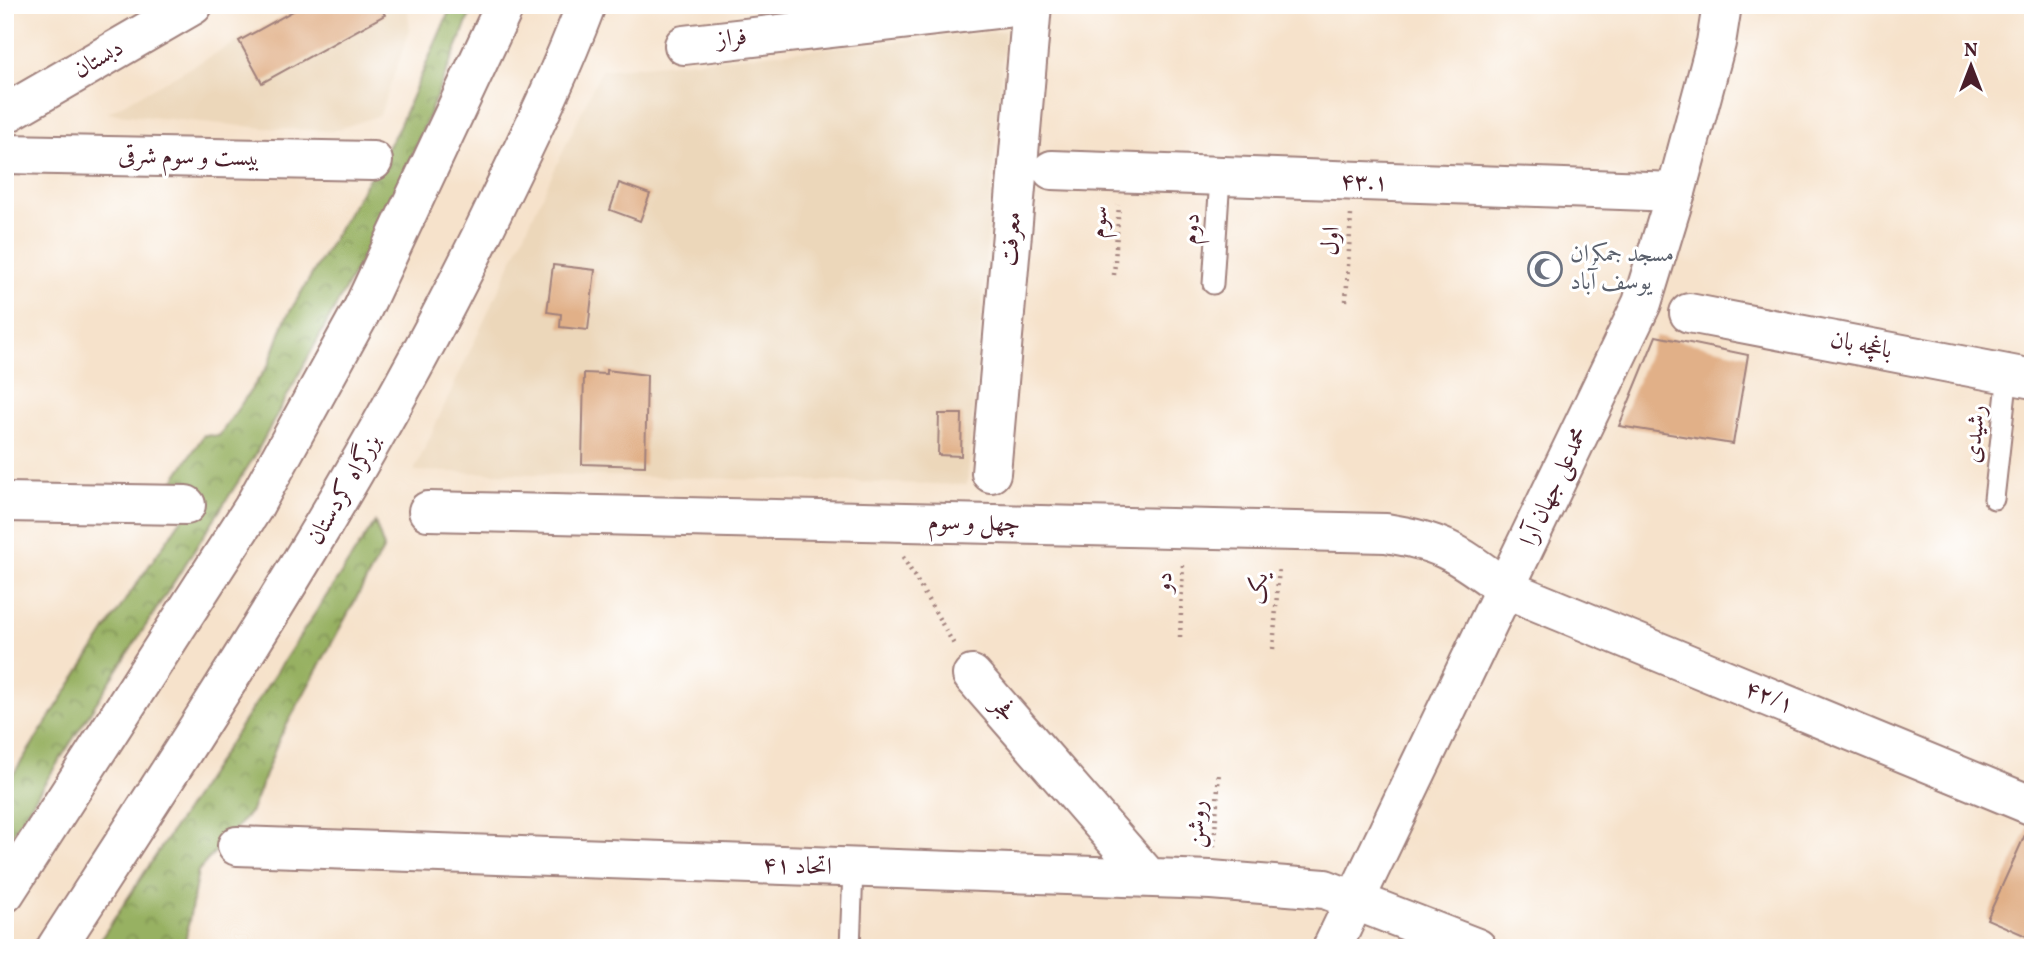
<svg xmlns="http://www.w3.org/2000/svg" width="2038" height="953" font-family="Vollkorn,Amiri,serif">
	<defs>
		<pattern id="forest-crowns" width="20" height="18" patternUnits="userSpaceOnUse" patternTransform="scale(1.75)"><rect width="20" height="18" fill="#97b162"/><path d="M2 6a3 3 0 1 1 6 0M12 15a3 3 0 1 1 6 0" fill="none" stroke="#7d8f51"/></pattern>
	</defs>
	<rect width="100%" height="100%" fill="#fff"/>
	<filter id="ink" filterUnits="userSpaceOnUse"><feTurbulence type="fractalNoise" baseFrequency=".0143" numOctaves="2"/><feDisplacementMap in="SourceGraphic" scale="14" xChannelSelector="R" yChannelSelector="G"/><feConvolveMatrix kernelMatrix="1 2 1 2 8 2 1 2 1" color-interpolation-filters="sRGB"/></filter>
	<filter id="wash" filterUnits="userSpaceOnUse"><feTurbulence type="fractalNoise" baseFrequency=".00686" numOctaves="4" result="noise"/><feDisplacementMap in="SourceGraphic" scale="28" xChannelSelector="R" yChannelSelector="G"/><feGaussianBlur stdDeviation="1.57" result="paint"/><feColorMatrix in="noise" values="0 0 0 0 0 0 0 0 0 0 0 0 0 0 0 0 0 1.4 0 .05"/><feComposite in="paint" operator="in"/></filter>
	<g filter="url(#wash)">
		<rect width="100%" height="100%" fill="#f6e2cb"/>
		<path fill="#ecd7ba" d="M304 5H407L410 30 380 115 333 131 264 128 107 113Z
			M1005 31 967 485 414 471 601 70Z"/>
		<path fill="url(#forest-crowns)" stroke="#706846" stroke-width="2" d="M452 5H474L395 197 254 457 5 845V787L126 599 197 497 166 492 204 435 219 436 269 364 285 320 397 131Z
			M375 522 384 548 279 739 251 811 198 871 184 948H95Z"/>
		<g id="blocks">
			<path fill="#e1b088" d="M304 5H379L385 15 262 83 239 41Z
				M619 183 650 194 640 221 610 210Z
				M553 265 595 270 588 330 560 327 561 314 547 312Z
				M1656 336 1748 355 1733 444 1619 426Z
				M606 370 647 375 645 466 582 464 584 373 606 374Z
				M939 414H962L961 456 938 455Z
				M2029 826 2033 827V939L1987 919Z"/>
		</g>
	</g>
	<g filter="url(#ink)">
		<use href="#blocks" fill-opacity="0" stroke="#a0807b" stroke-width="2"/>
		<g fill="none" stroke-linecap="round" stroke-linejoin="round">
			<g stroke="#a0807b" stroke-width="23">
				<path id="service" d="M1213 284 1220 178
					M1994 499 2008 374
					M850 948 853 870"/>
			</g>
			<g stroke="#a0807b" stroke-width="42">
				<path id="minor" d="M684 45 1031 5
					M5 154 373 161
					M1052 170 1676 192
					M1689 313 2033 379
					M991 473 1032 5
					M5 502 186 505
					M428 511 1386 533C1445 542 1459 555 1506 589L2033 806
					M972 675 1149 878
					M237 846 1211 880 1325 889 1477 948"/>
			</g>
			<g stroke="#a0807b" stroke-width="42">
				<path id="tertiary" d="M5 114 193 5"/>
			</g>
			<g stroke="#a0807b" stroke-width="42">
				<path id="secondary" d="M1332 948 1642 303 1676 192 1716 43 1722 5"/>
			</g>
			<g stroke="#a0807b" stroke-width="42">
				<path id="trunk" d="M5 893 253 508 362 310 505 5
					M56 948C214 703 374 462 499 199 530 135 561 72 586 5"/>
			</g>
			<path stroke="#a0807b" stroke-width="4.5" stroke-dasharray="2 5" stroke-linecap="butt" d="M1114 275 1119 205
				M1346 301 1351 215
				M903 557 955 646
				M1180 637 1183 564
				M1273 649 1279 567
				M1214 847 1219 771"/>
			<use href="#service" stroke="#fff" stroke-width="19"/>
			<use href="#minor" stroke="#fff" stroke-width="38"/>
			<use href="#tertiary" stroke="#fff" stroke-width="38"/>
			<use href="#secondary" stroke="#fff" stroke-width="38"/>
			<use href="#trunk" stroke="#fff" stroke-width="38"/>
		</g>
	</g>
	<defs>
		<g id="mosque-ring" transform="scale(1.75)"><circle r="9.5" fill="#fff" stroke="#6b7280" stroke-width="1.5"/><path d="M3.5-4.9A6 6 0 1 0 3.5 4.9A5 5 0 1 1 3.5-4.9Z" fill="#6b7280"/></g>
	</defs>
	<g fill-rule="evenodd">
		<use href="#mosque-ring" x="1545" y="269"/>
	</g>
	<g text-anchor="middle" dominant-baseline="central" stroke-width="6" stroke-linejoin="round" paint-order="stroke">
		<g font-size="24" fill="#4a1f2b" stroke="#fff">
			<text transform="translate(732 39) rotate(-6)">فراز</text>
			<text transform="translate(99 60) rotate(-30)">دبستان</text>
			<text transform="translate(189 158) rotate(1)">بیست و سوم شرقی</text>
			<text transform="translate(1364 183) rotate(2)">۴۳.۱</text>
			<text transform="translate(1100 222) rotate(-86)">سوم</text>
			<text transform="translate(1192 229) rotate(-86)">دوم</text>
			<text transform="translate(1012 239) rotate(-85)">معرفت</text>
			<text transform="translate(1332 241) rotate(-87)">اول</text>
			<text transform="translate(1861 346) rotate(11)">باغچه بان</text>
			<text transform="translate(1976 434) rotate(-84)">رشیدی</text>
			<text transform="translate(1555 487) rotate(-65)">محمدعلی جهان آرا</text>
			<text transform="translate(345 490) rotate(-60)">بزرگراه کردستان</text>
			<text transform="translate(974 524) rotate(1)">چهل و سوم</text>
			<text transform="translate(1165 582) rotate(-87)">دو</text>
			<text transform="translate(1260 589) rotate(-86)">یک</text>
			<text transform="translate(1769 698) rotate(22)">۴۲/۱</text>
			<text transform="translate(1003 710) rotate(49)">فجر</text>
			<text transform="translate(1198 824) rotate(-86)">روشن</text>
			<text transform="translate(797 867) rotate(2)">اتحاد ۴۱</text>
		</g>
		<g font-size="24" fill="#5b616d" stroke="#fff" text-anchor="start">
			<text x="1570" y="255">مسجد جمکران<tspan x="1570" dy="28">یوسف آباد</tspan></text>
		</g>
	</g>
	<rect width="2038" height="953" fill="none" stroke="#fff" stroke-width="28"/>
	<g transform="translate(1971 66)" stroke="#ffffff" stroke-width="5" paint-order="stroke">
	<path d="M0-5L12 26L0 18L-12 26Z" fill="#4a1f2b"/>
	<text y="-10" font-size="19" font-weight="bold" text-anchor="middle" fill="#4a1f2b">N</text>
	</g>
</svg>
